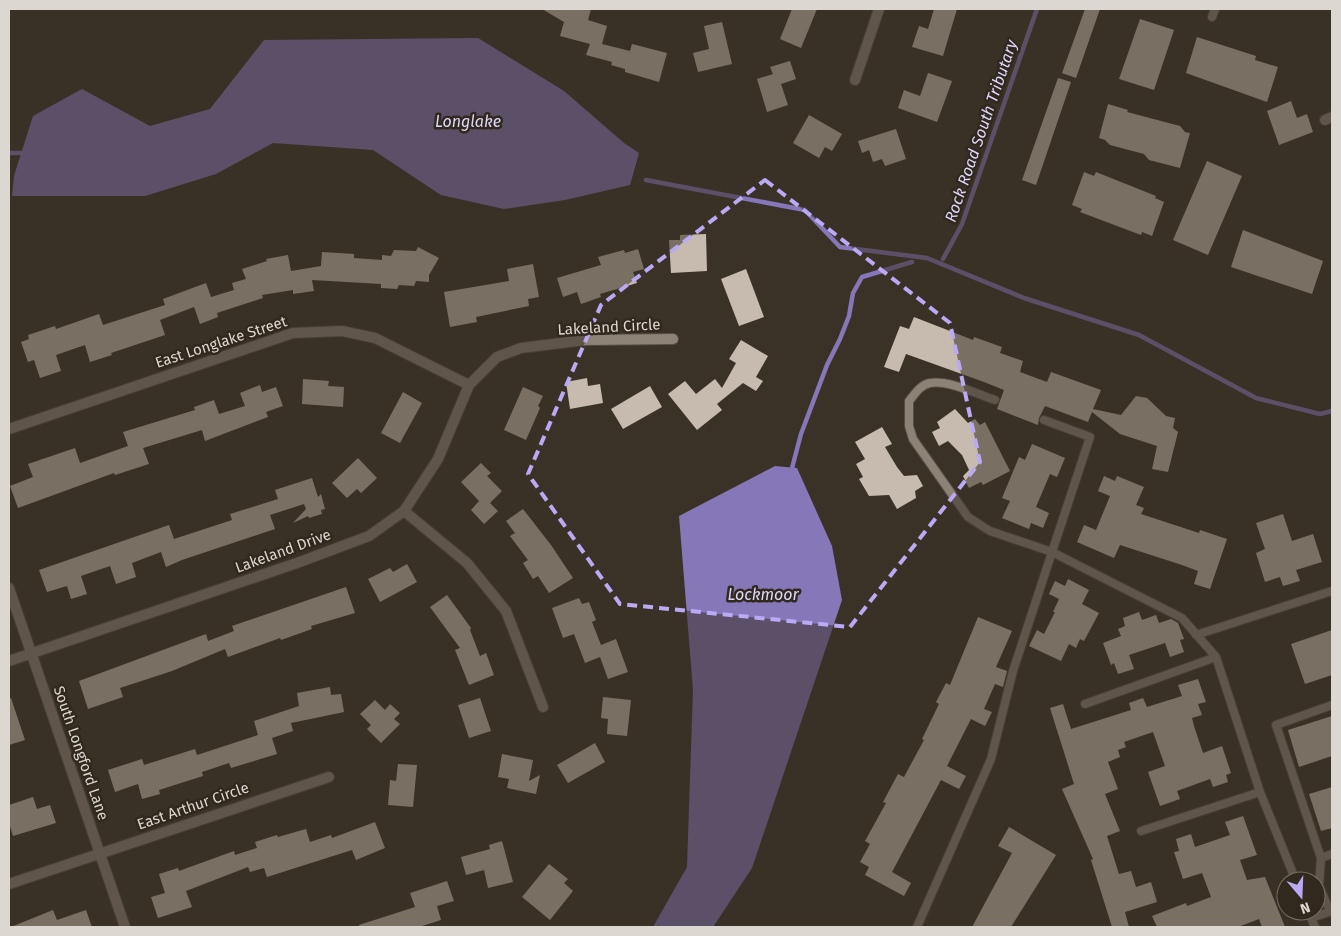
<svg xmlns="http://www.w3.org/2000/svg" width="1341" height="936" font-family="'Fira Sans',sans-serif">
	<rect width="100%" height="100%" fill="#3b3227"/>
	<path fill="#8577b8" d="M478 38 564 91 624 143 639 153 630 185 565 200 504 209 441 195 373 150 273 143 216 174 145 196H12L14 176 33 116 82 89 150 126 210 109 264 40Z
		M775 466 797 468 832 546 842 600 752 868 713 927H653L687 867 693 690 679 516Z"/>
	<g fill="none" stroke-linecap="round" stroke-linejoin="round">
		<path stroke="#8577b8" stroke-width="4.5" d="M9 153H21
			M646 180 805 210 840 247 927 258 1024 298 1139 335 1256 398 1320 414 1332 411
			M943 259 962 224 1037 9
			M792 468 801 434 827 365 840 339 849 316 853 293 862 277 912 262"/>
	</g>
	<path fill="#c6bbae" d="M542 9H591L588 20 607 26 602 44 630 51 632 44 667 53 659 82 625 72V69L611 65 612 62 586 55 590 44 560 36 564 22Z
		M792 9H817L801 48 780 39Z
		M934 9H957L943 56 912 47 919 26 928 29Z
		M1085 9H1100L1076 78 1062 73Z
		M1140 19 1174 30 1154 90 1119 79Z
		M722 22 732 64 698 72 693 53 709 49 704 26Z
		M1197 37 1256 56 1255 60 1278 67 1267 102 1186 73Z
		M790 61 796 79 781 84 788 105 767 112 757 79 773 74 770 67Z
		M928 73 952 81 937 122 898 108 904 90 920 96Z
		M1058 78 1071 82 1036 185 1022 180Z
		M1291 101 1297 118 1307 114 1313 132 1279 145 1267 111Z
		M1108 104 1128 110 1127 112 1180 126 1185 132 1190 133 1180 168 1149 160 1144 154 1110 145 1105 140 1099 138Z
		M809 115 842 134 832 151 825 147 819 158 793 143Z
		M896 129 906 159 885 166 882 159 873 162 869 150 862 153 858 141Z
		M1207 161 1242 176 1208 255 1173 240Z
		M1084 172 1094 176 1096 172 1156 196 1155 198 1164 202 1152 236 1142 232 1141 235 1080 212 1082 209 1072 205Z
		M1243 230 1323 261 1312 294 1231 267Z
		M706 234 707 271 671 273 669 240H680V235Z
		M418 247 439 258 429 275V282L416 281 414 286 399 285 397 289 381 288V284L312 280 314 291 293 294V290L262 295 263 298 217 313 218 317 200 324 194 307 160 320 165 335 111 353 112 355 90 362 85 345 56 355 61 371 40 378 34 360 28 362 21 342 29 339 28 335 55 326 56 329 99 314 103 325 165 305 163 299 206 283 211 297 234 290 232 283 246 279 242 269 267 261 266 259 288 255 291 271 321 266 322 252 354 254V258L382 260V255L391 256 394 250 416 251Z
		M638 249 644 269 633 272 637 283 600 294 601 297 581 304 577 292 563 297 557 278 601 265 598 257 624 250 625 253Z
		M533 264 539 297 528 299 529 306 476 317 477 322 450 327 444 292 509 281 507 269Z
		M746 269 764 317 739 326 721 279Z
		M914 317 973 340 974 337 1002 347 1000 353 1023 361 1020 372 1047 382 1051 372 1101 390 1093 409 1121 415 1136 396 1147 398 1166 416 1175 418 1173 428 1178 432 1168 472 1152 469 1157 446 1120 434 1092 412 1088 422 1045 406 1039 418 1038 425 997 409 1004 390 984 382 906 354 899 372 884 367 900 326 909 329Z
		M741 340 768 356 756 377 763 381 756 391 743 383 717 404 722 410 697 430 668 394 685 381 696 394 715 379 722 388 736 363 729 359Z
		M587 378 588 386 600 384 603 403 570 409 566 382Z
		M303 379 329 381 328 386 344 387 343 407 302 404Z
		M260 385 262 392 276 387 283 406 266 412 268 417 205 441 202 430 143 448 149 464 115 475 114 473 18 508 10 486 33 477 28 464 75 448 80 463 128 446 123 432 195 410 194 407 214 400 219 414 245 406 240 393Z
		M650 386 662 407 623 429 611 409Z
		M523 387 543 396 538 406 540 408 526 440 504 430Z
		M403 392 422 403 400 443 381 433Z
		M955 409 968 423 975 419 980 425 985 422 1010 471 983 485 981 482 969 488 963 476 969 470 962 455 948 441 939 446 932 432 940 428 937 422Z
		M882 427 892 444 885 447 897 467 904 476 917 475 923 486 915 491 916 498 897 509 889 495 869 496 859 479 863 477 856 464 865 459 855 442Z
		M1032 444 1065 458 1057 477 1050 474 1036 507 1049 513 1043 528 1031 523 1029 529 1002 518 1010 501 1002 498 1019 457 1025 460Z
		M358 458 377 478 361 493 357 489 347 498 332 483Z
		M481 463 491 473 487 476 502 491 490 503 498 511 484 524 471 510 479 501 461 482Z
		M1104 476 1115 481 1117 476 1144 487 1136 505 1144 508 1141 514 1199 533 1200 530 1227 539 1210 589 1194 584 1198 571 1182 565 1120 545 1114 558 1077 542 1084 525 1096 530 1110 496 1098 491Z
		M312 478 318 497 321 494 325 509 321 510 322 514 309 518 308 516 293 523 306 509 304 504 270 515 275 529 182 560 166 567 161 552 132 563 136 577 116 584 110 566 81 576 87 594 71 599 67 586 47 592 39 570 169 525 174 539 232 520 230 514 278 499 275 490Z
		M523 509 551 545 573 578 549 593 538 576 533 579 523 563 528 560 510 536 515 533 506 521Z
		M1283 514 1292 541 1313 534 1322 562 1296 570 1300 581 1283 586 1280 577 1265 582 1256 553 1265 549 1256 523Z
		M407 564 417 582 380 602 368 579 390 568 393 572Z
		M1068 579 1089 590 1082 604 1099 613 1084 641 1080 639 1076 648 1069 644 1061 661 1029 646 1037 630 1044 634 1055 612H1053L1059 599 1049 594 1055 581 1065 586Z
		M346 587 355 613 311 626 312 629 281 640 280 638 228 657 225 649 172 671 120 688 123 697 88 709 79 681 206 634 208 641 234 631 232 626Z
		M447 595 471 628 470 630 480 656 486 653 494 675 469 685 455 650 460 648 430 607Z
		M579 598 582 604 589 602 596 620 592 622 601 645 616 639 628 672 608 679 600 657 585 663 574 634 563 638 552 608Z
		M1139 612 1142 620 1156 615 1159 623 1171 619 1178 623 1184 639 1180 640 1184 652 1170 657 1165 643 1129 655 1134 669 1118 674 1114 663 1111 665 1103 643 1121 636 1118 629 1125 626 1123 618Z
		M978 617 1012 631 996 667 1007 671 1003 687 995 684 984 709 992 712 985 726 971 719 947 766 966 776 959 789 941 780 892 872 911 883 904 896 865 875 869 867 860 862 870 844 865 841 886 803 883 802 898 774 904 777 924 740 922 739 939 704 936 702 946 683 950 685Z
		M1332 630V675L1305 684 1291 644Z
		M1198 679 1206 702 1198 704 1202 715 1192 718 1194 726 1203 753 1222 746 1231 773 1226 775 1228 782 1213 787 1210 779 1177 791 1180 799 1160 806 1148 772 1165 766 1153 732 1124 742 1126 747 1118 750 1120 757 1108 762 1118 789 1105 794 1120 831 1107 836 1119 874 1131 871 1136 887 1151 882 1157 902 1125 912 1129 927H1112L1091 860 1093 859 1062 789 1074 784 1050 708 1063 704 1071 729 1131 710 1129 703 1143 698 1147 707 1182 696 1178 685Z
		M330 687 331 695 341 694 344 712 291 723 293 731 272 738 277 754 231 768 229 763 202 772 203 776 159 790 160 794 142 799 138 784 115 792 108 770 142 759 144 765 195 749 197 755 258 735 254 721 299 706 297 693Z
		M603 697 631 700 627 736 607 734 608 719 601 718Z
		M11 698 25 740 9 745V699Z
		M480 698 491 731 469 738 458 705Z
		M375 700 385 710 390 704 400 713 394 719 400 724 381 743 367 729 371 725 360 714Z
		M1332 716V756L1299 767 1288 730Z
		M595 743 605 762 568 783 557 765Z
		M502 754 533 760 529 781 540 775 536 794 507 788 509 779 498 777Z
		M398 764 417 765 413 807 388 805 390 780 396 781Z
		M1332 787V828L1321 831 1309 794Z
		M33 797 37 809 50 805 56 823 13 836 9 823V805Z
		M1243 816 1257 855 1240 860 1247 880 1265 877 1285 927H1262L1259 919 1238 927H1157L1152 916 1186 903 1187 906 1211 897 1202 873 1183 879 1174 852 1179 851 1176 839 1191 834 1195 847 1230 835 1225 822Z
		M375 822 385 848 356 860 352 850 267 877 264 868 250 872 248 867 186 891 192 907 158 918 151 897 165 893 159 874 178 868 179 871 234 851 235 855 257 848 255 842 277 835 278 837 306 829 310 842 331 835 332 838Z
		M1009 827 1056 855 1011 927H972L1012 853 998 846Z
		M502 841 513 882 488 888 484 870 466 875 461 857 490 849 489 845Z
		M549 864 568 879 564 883 573 891 550 920 522 897Z
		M447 881 454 901 437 906 441 920 419 927H359V925L415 907 410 893Z
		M53 910 57 920 86 910 92 927H11Z"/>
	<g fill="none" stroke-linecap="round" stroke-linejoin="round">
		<g stroke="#564f46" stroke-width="10">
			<path id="lane" d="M1212 17 1215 9
				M995 400C977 394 949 380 930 383 920 385 915 394 909 401V426L913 439 968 517 990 531 1052 552 1090 437 1044 420
				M1196 635 1332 591
				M1085 704 1216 657
				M1141 831 1260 792
				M1321 858 1332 854
				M1308 911 1315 927
				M1330 911 1319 886 1321 858 1276 725 1332 705
				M1311 918 1332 911
				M917 927 991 759 1013 671 1052 552 1182 618 1216 657 1260 792 1296 881"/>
		</g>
		<g stroke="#564f46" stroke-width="12">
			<path id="street" d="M855 80 879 9
				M1325 120 1332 117
				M9 429 293 333 342 331 375 338 469 385
				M404 511 467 563 506 611 543 707
				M9 588 125 927
				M9 661 297 563 369 536 404 511 438 459 469 385 497 357 521 348 585 340 673 339
				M9 884 329 777"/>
		</g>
		<use href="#lane" stroke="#8d8276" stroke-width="8"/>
		<use href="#street" stroke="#8d8276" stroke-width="10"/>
	</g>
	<path d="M0 0H1341V936H0ZM765 180 950 323 980 462 850 627 620 604 528 474 601 305Z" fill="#3b3227" fill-opacity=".55" fill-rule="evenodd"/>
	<path fill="none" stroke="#baaaf6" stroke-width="4" stroke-dasharray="10 6" stroke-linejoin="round" d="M765 180 950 323 980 462 850 627 620 604 528 474 601 305Z"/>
	<g text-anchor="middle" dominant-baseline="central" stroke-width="5" stroke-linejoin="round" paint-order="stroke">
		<g font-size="15" fill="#ddd7d1" stroke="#31281e">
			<text transform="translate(609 327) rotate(-3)">Lakeland Circle</text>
			<text transform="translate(221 342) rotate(-18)">East Longlake Street</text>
			<text transform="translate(283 551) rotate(-20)">Lakeland Drive</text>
			<text transform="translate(81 753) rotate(71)">South Longford Lane</text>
			<text transform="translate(193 806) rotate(-19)">East Arthur Circle</text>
		</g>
		<g font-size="16" font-style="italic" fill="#ddd7fc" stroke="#31281e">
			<text x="468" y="121">Longlake</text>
			<text transform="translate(981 131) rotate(-71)">Rock Road South Tributary</text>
			<text x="763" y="594">Lockmoor</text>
		</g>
	</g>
	<rect width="1341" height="936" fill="none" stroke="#ddd7d1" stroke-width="20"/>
	<g transform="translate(1301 896) rotate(161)"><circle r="24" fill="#31281e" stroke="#766e66"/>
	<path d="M0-4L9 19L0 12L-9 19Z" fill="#baaaf6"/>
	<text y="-8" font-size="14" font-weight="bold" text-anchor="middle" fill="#ddd7d1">N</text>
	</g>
</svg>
